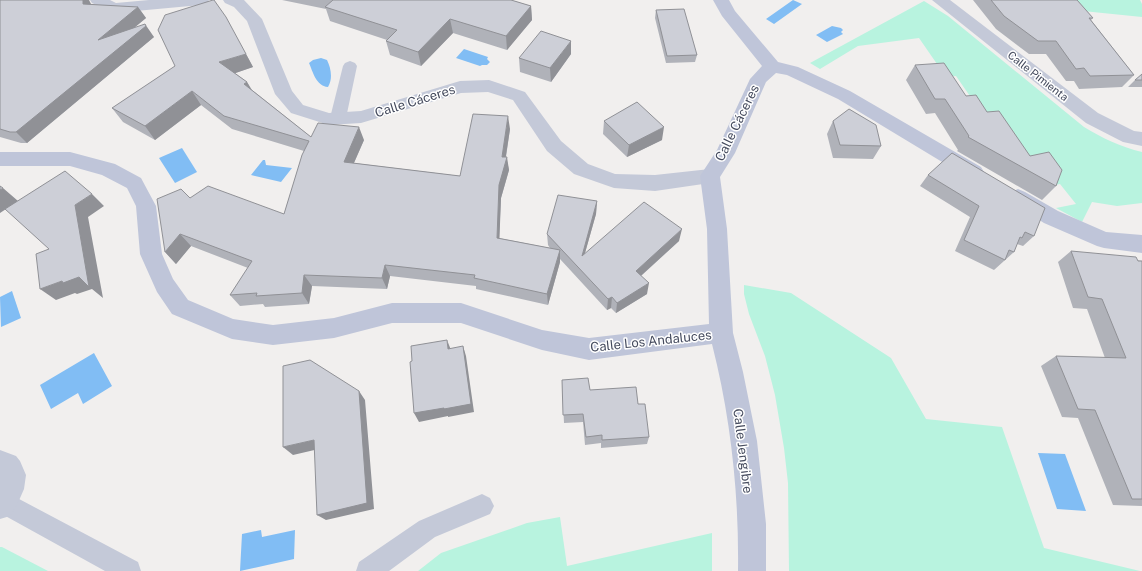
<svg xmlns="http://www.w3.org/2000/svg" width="1142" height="571" font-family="'Public Sans',sans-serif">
	<rect width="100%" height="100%" fill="#f1efee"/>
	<path fill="#b8f3df" d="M1068 0H1140L1142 4V17L1073 10Z
		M924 1 948 16 1084 127C1102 138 1121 147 1142 152V203L1117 206 1092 202 1082 222 1056 208 1076 204 1060 184 1050 186 990 125 956 76 946 77 919 38 858 46 820 69 810 63Z
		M744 285 791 293 891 358 926 419 1002 427 1044 548 1140 571H789L788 483 784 448 775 395 765 356 749 314 744 294Z
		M560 517 567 566 712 533V571H418L441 553 527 523Z
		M0 547H2L48 571H0Z"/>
	<path fill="#81bdf4" d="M793 0 802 4 774 24 766 19Z
		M832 26 841 28 843 30 841 32 843 34 827 42 816 35Z
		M464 49 488 57 487 59 490 62 487 65H482L480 66 456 58Z
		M321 58 327 60C331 68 333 79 328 87 316 86 313 72 309 63L313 60Z
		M182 148 197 172 175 183 159 158Z
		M263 160H265L266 165 292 168 281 182 251 175Z
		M12 291 21 318 1 327 0 297Z
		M94 353 112 386 83 404 78 393 51 409 40 385Z
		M1038 453 1065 454 1086 511 1057 509Z
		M261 530 262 537 295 530 294 559 240 571 242 534Z"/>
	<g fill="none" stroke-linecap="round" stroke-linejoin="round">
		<path fill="#c4c9d8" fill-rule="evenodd" d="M350 61 355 63 357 66 346 118 344 122 338 124 332 122 330 118 343 66 345 63Z
			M4 491 138 562 141 571H105L0 513V493Z
			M482 494 490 498 494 506 490 514 435 537 389 571H356L359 562 419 521Z"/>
		<path fill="#c4c9d8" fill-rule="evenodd" d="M90 0H110L116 3 149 0H209L207 3 201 5 114 13 92 3Z
			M223 0H244L262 19 292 91 303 105 329 113 361 111 460 81 489 80 525 92 561 141 588 164 615 174 655 175 710 169 717 171 720 176 717 181 710 183 655 191 614 188 574 174 547 151 513 100 488 92 461 93 361 123 329 125 291 113 275 94 247 21 234 7 225 3Z
			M932 0H950L1098 113 1134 131 1142 132V146L1123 142 1086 123Z
			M0 450 16 456 20 461 26 475 24 489 17 505 10 516 0 519Z"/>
		<path fill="#bfc5d9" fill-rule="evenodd" d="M713 0H729L735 11 778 62 798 67 850 91 981 167 984 172 981 177 974 179 967 177 838 99 787 75 776 73 766 82 735 153 720 177 727 229 733 333 743 372 757 441 766 524V571H738C739 494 731 419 712 344L589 360 542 350 461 323H392L334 338 273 345 232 339 172 314 157 292 140 254 136 206 127 188 102 175 70 166H0V152H70L115 164 141 178 156 206 162 254 173 279 188 300 233 319 273 325 334 318 392 303H461L542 330 589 338 709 324 707 229 700 176 717 150 750 79 762 66 722 16Z
			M1018 189 1025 192 1058 211 1106 232 1142 235V253L1104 248 1097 246 1044 223 1011 202 1008 197 1011 192Z"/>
	</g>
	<path fill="#b0b2b9" d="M0 0 138 7 146 18 134 28 154 37 27 143H21L0 137Z
		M282 0H511L531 6 532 20 507 50 453 33 421 66 390 55 386 41 387 40 330 21 326 9Z
		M973 0H1077L1093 18 1091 20 1134 75 1122 87 1079 89 1074 81H1066L1046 54H1029L996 29Z
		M656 10 697 55 695 62 666 63 655 18Z
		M246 54 253 67 235 73 247 82 252 90 311 137 364 140 354 163 460 176 510 129 506 157 509 170 501 198 499 238 550 248 548 245 547 234 597 201 596 214 585 253 679 241 641 276 647 294 616 313 611 308 607 310 560 259V262L548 305 476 289V286L390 276 387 289 312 286 309 304 265 307 263 304 240 306 230 295 248 268 191 246 176 264 165 252 190 198 284 214 304 151 232 129 201 105 155 140 123 122 112 108Z
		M571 54 551 82 520 72 519 58Z
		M915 65 966 96 987 112 1030 156 1056 186 1042 200 957 151 958 150 935 113 926 114 906 80Z
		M1142 74V87H1128L1135 80Z
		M604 121 662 140 627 157 603 134Z
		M833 121 881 146 873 159 833 158 827 134Z
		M928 175 1034 236 1023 246 1017 244 1014 252 994 270 955 251 970 217 920 186Z
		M1071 251 1142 261V506L1113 505 1078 418 1062 417 1041 366 1056 356 1105 358 1087 309 1073 308 1058 262Z
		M562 380 590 390 638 404 649 437 647 444 601 448V443L585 445 583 422 564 423Z"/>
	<path fill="#909196" d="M83 0H89L91 4 92 15 83 4Z
		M531 6 532 20 507 50 506 36Z
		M138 7 146 18 106 51 98 40Z
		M450 19 453 33 421 66 418 52Z
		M145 24 154 37 27 143 16 132Z
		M571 41V54L551 82 550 68Z
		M246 54 253 67 227 76 219 62Z
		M247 82 255 96 244 84Z
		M192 91 201 105 155 140 145 126Z
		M508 116 510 129 504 168 507 157 509 170 501 198 499 250 497 238 499 185 502 157Z
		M359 127 364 140 349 174 344 162Z
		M664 127 662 140 627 157 629 145Z
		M3 188 18 201 0 213V190Z
		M92 194 104 206 88 217 103 298 92 289 77 294 75 293 56 300 40 289 62 281 79 277 75 205Z
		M597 201 596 214 581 267 582 256Z
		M682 229 679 241 634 282 636 271Z
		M180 234 191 246 176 264 165 252Z
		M560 250V262L548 305 547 294Z
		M385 265 390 276 387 289 382 278Z
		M304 275 312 286 309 304 302 293Z
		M649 283 647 294 616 313 617 303Z
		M612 297 611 308 607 310 608 299Z
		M447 340 451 350 448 349Z
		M463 346 466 356 474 412 448 417V416L419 422 414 413Z
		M359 391 365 400 374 509 326 520 317 515Z
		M314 440 323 448 293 455 283 447Z"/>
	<path fill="#cdcfd7" stroke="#909196" d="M0 0H83V4L138 7 98 40 145 24 146 26 16 132H10L0 129Z
		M213 0H214L226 17 246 54 219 62 247 82 244 84 311 137 318 123 359 127 344 162 460 176 473 114 508 116 502 157H507L499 185 497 238 560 250 547 294 474 278 475 275 385 265 382 278 304 275 302 293 256 296 257 293 230 295 252 261 180 234 165 252 157 199 181 189 190 198 208 186 284 214 302 155 309 141 224 116 192 91 145 126 112 108 175 66 158 30 165 15Z
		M333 0H511L531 6 506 36 450 19 418 52 386 41 397 30 325 7Z
		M991 0H1077L1093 18H1089L1134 75 1090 76 1084 68 1076 69 1056 41H1038L1004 16Z
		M684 9 697 55 667 56 656 10Z
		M541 31 571 41 550 68 519 58Z
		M944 63 966 96 976 95 987 112 999 111 1030 156 1049 152 1062 170 1056 186 968 137 969 136 945 99H935L915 65Z
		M1142 74V80H1135Z
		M637 102 664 127 629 145 604 121Z
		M849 109 876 125 881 146 840 145 833 121Z
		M952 153 1045 208 1034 236 1025 232 1022 238 1020 237 1014 252 1009 250 1005 260 964 240 979 206 928 175Z
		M65 171 92 194 75 205 89 287 79 277 63 283 62 281 40 289 36 254 49 249 5 209Z
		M0 186 3 188 0 190Z
		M558 195 597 201 582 256 644 202 682 229 636 271 649 283 617 303 612 297 608 299 547 234Z
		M1071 251 1136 257 1138 261H1142V499H1132L1095 410 1078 409 1056 356 1126 358 1102 299 1088 297Z
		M447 340 448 349 463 346 471 404 444 409V408L414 413 410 362 412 361 411 346Z
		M310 360 359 391 367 503 317 515 314 440 283 447V366Z
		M588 378 590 390 636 387 638 404H645L649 437 602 440V435L586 437 583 414 563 415 562 380Z"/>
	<g text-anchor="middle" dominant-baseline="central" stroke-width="3" stroke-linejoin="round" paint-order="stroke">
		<g font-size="11" fill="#454b5e" stroke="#fff">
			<text transform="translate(1038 76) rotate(38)">Calle Pimienta</text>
		</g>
		<g font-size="13" fill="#454b5e" stroke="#fff">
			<text transform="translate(415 101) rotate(-17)">Calle Cáceres</text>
			<text transform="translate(737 123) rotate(-64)">Calle Cáceres</text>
			<text transform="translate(651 341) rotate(-6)">Calle Los Andaluces</text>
			<text transform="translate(743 451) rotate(83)">Calle Jengibre</text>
		</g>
	</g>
</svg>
